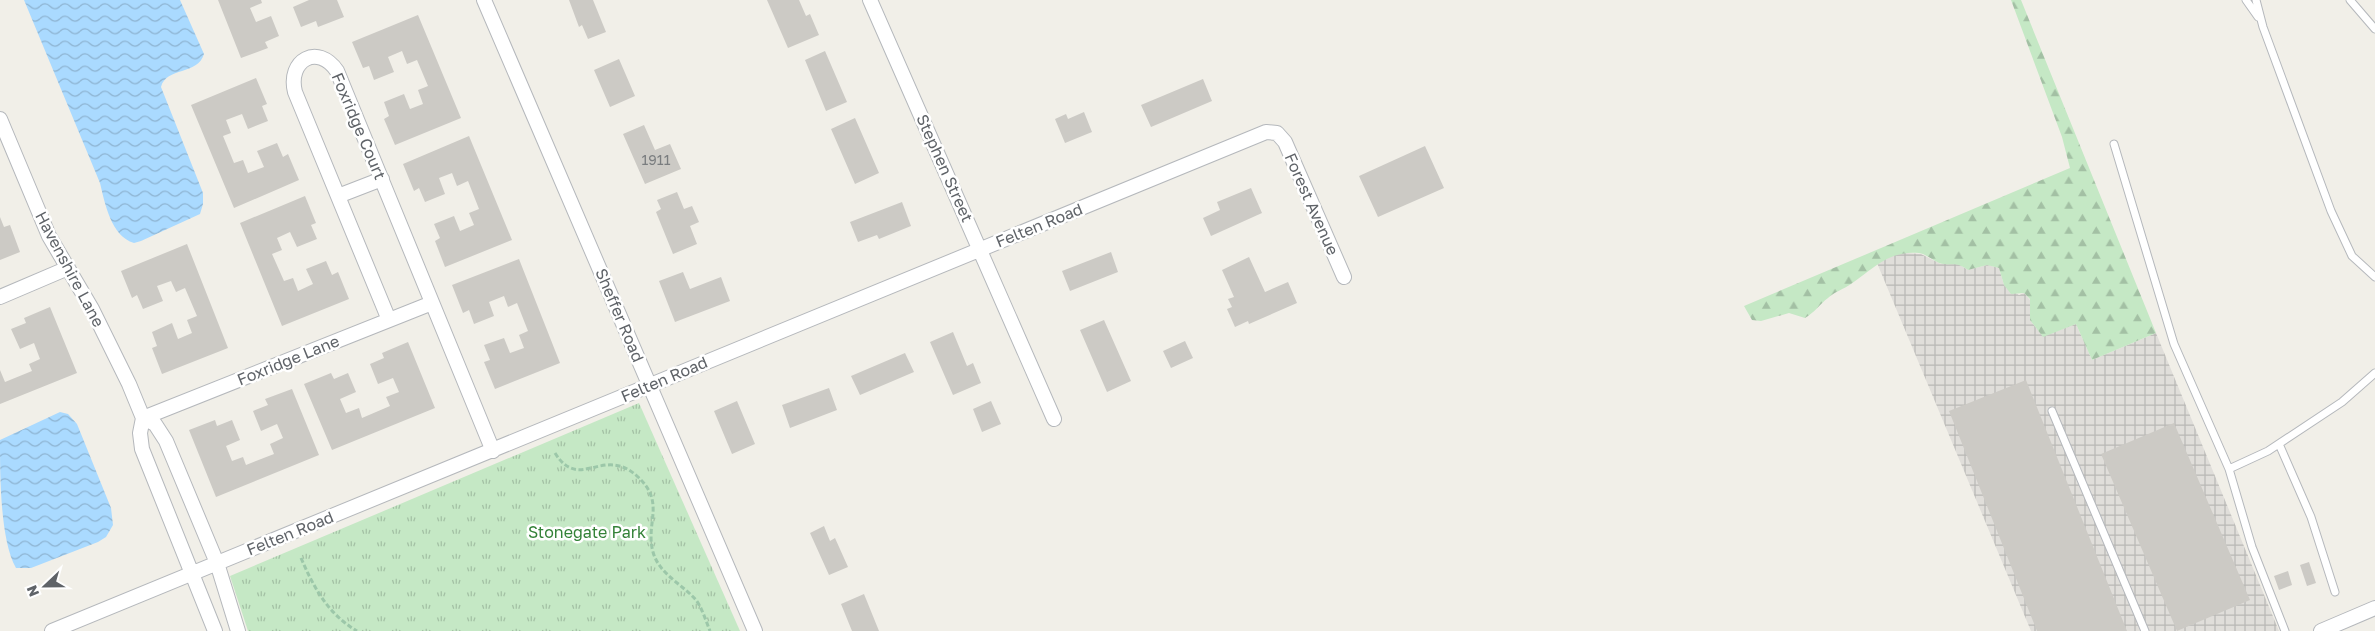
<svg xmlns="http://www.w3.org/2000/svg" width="2375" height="631" font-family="'Golos Text',sans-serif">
	<defs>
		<pattern id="industrial-grid" width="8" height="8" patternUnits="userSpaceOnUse" patternTransform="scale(1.25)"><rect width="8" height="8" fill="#e0deda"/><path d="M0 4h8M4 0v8" fill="none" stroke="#b9b8b5"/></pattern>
		<pattern id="forest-firs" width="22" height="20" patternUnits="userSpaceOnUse" patternTransform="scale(1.25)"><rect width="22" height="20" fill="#c5e8c5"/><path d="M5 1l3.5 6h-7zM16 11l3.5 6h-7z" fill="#a3c0a4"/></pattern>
		<pattern id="park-tufts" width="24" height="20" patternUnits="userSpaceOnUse" patternTransform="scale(1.25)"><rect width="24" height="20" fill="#c5e8c5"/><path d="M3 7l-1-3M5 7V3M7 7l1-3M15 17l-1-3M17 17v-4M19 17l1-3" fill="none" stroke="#a3c0a4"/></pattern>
		<pattern id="water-waves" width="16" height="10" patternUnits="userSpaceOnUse" patternTransform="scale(1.25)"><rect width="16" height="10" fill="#aadaff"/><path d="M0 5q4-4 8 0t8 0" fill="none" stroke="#8eb4d2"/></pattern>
	</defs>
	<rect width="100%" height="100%" fill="#f1efe8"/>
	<path fill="url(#industrial-grid)" d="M1906 253 1921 254 1941 264 1957 263 1968 270 1987 265 1999 268 2004 285 2019 295 2024 293 2030 300V320L2043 336 2076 324 2092 360 2156 333 2279 631H2031L1877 263 1895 254Z"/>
	<path fill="url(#forest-firs)" d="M2011 0H2021L2156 333 2092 360 2076 324 2043 337 2030 320V299L2024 293 2011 294 2004 285 1999 268 1987 265 1968 270C1954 260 1952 267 1939 263 1932 260 1926 254 1919 253 1889 250 1873 269 1851 284 1844 289 1834 292 1828 298 1819 305 1815 312 1805 318L1789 313 1761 321 1752 320 1744 306 2070 168 2062 137Z"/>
	<path fill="url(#park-tufts)" d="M639 403 740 631H248L230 576Z"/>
	<path fill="url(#water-waves)" d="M24 0H180L204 54C198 75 166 67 161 87L203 193V204L200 214 141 241 134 243C111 236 105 204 100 183Z
		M60 412 68 414 77 424 111 508 113 525 106 537 98 542 31 568H16C0 540 0 475 0 440Z"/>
	<path fill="#cccac5" d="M218 0H261L262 3 250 8 256 22 271 16 279 36 265 42 268 48 241 58Z
		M309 0H337L344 17 318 27 316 21 301 27 293 7Z
		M569 0H593L606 32 588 39 582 25 579 27Z
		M767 0H799L806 16 810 14 819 35 788 48Z
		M418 15 461 118 395 145 384 119 389 116 384 102 404 94 410 109 423 104 418 90 428 86 417 60 407 64 402 51 388 57 394 72 374 80 369 66 363 68 352 42Z
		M825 51 847 102 826 111 805 60Z
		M619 59 635 96 610 107 594 70Z
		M256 78 267 104 262 106 268 121 248 129 242 114 226 120 231 133 223 136 234 163 243 160 248 173 264 167 257 151 277 143 283 157 288 154 299 180 234 208 191 105Z
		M1203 79 1212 101 1151 127 1141 105Z
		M1084 112 1092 132 1065 143 1055 119 1066 114 1068 119Z
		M855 118 879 173 855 184 831 129Z
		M644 125 655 150 670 144 681 169 645 184 623 134Z
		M469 136 512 240 445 267 435 241 440 238 434 224 454 216 460 231 474 225 469 213 479 209 468 181 457 186 452 173 439 178 445 194 425 202 419 188 414 191 403 164Z
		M1425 146 1444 188 1378 217 1359 176Z
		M1251 188 1262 213 1211 236 1203 218 1220 210 1217 202Z
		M677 192 684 209 692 206 699 222 690 226 697 244 673 254 656 212 661 209 657 200Z
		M305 196 316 223 311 225 317 239 297 247 290 232 277 238 282 250 272 254 284 281 293 278 298 291 313 284 306 269 326 261 332 275 338 272 349 299 282 326 240 223Z
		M902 202 911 226 879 239 877 235 858 242 850 222Z
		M0 217 4 227 10 225 20 252 0 260Z
		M187 244 228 348 162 374 152 348 157 346 152 332 172 323 178 339 192 333 187 320 197 316 185 288 176 292 171 281 157 286 163 301 143 309 137 295 132 298 121 271Z
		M1111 252 1118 272 1070 291 1062 271Z
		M1249 257 1265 292 1288 282 1297 303 1249 324 1248 321 1235 327 1227 309 1232 307 1228 299 1234 297 1222 270Z
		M519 259 560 363 495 389 484 362 490 360 484 345 504 338 510 353 524 348 519 335 528 331 517 303 508 307 504 296 489 302 494 316 474 324 469 310 463 313 452 285Z
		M683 272 690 289 721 277 730 301 675 322 659 281Z
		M50 307 77 373 0 404V370L5 382 32 371 29 364 40 359 34 343 20 349 11 329 26 323 24 318Z
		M1104 320 1131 381 1107 392 1080 330Z
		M953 332 967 366 973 363 981 383 953 395 930 342Z
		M1185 341 1193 358 1171 368 1163 351Z
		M408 342 435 408 332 450 304 384 331 373 334 379 348 373 356 392 340 399 346 413 359 408 362 418 390 406 386 397 399 392 393 378 378 384 370 364 384 358 382 353Z
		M905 353 914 372 860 395 851 376Z
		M2026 380 2127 631H2037L1949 411Z
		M829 388 837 410 790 428 782 405Z
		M292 389 319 455 216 497 189 430 215 420 217 426 232 420 240 440 226 446 232 461 243 457 246 465 274 454 270 444 283 438 277 424 261 431 253 411 268 405 265 399Z
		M737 401 755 444 732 454 714 411Z
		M991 401 1001 424 982 432 973 409Z
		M2174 423 2250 600 2177 631 2101 454Z
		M824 526 830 541 835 538 848 567 829 575 810 533Z
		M2309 562 2316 583 2307 586 2300 565Z
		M2288 571 2292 585 2279 590 2274 576Z
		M864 594 879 631H852L841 604Z"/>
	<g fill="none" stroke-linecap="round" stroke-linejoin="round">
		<g stroke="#b5b8bc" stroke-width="9">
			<path id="service" d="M2246 0 2258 17
				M2256 0 2263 27 2331 211 2352 256 2375 277
				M2350 0 2375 29
				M2114 144 2174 344 2229 469
				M2052 411 2145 631
				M2279 444 2311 517 2335 592
				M2285 631 2252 547 2229 469 2268 451 2342 402 2375 373"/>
		</g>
		<g stroke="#b5b8bc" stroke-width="16">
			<path id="minor" d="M484 0 755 631
				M870 0 1054 419
				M0 119 49 236 92 309 129 384 143 418 140 433 142 449 215 631
				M338 196 382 179
				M0 297 68 268
				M389 320 295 92C287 60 318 43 337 71L493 451
				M143 418 432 303
				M143 418 155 424 166 441 217 563 238 631
				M52 631 1266 132 1277 133 1285 142 1344 277
				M2321 631 2375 608"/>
		</g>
		<path stroke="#9cc7a9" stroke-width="3" stroke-dasharray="5 2.5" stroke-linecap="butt" d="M555 453C580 493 603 444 638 477 666 503 645 523 653 552 659 574 682 584 696 600 702 608 706 621 710 631
			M301 558C314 588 328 614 357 631"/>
		<use href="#service" stroke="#fff" stroke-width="7"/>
		<use href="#minor" stroke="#fff" stroke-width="14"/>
	</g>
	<g text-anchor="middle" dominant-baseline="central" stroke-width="5" stroke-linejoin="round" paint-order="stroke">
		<g font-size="14" fill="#7a7d7f">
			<text x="656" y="159">1911</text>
		</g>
		<g font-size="16" fill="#5f6368" stroke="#fff">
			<text transform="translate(359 126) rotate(67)">Foxridge Court</text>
			<text transform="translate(945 168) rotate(66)">Stephen Street</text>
			<text transform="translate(1312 204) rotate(66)">Forest Avenue</text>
			<text transform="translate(1039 225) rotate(-22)">Felten Road</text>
			<text transform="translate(70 269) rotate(62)">Havenshire Lane</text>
			<text transform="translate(620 315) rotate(67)">Sheffer Road</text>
			<text transform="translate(288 360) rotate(-22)">Foxridge Lane</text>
			<text transform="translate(664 379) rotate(-23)">Felten Road</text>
			<text transform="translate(290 533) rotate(-22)">Felten Road</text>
		</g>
		<g font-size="16" fill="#348238" stroke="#fff">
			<text x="587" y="532">Stonegate Park</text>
		</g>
	</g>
	<g transform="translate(45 586) rotate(248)" stroke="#ffffff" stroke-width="4" paint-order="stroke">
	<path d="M0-4L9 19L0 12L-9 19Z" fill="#5f6368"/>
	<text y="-8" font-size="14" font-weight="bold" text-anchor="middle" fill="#5f6368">N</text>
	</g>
</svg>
